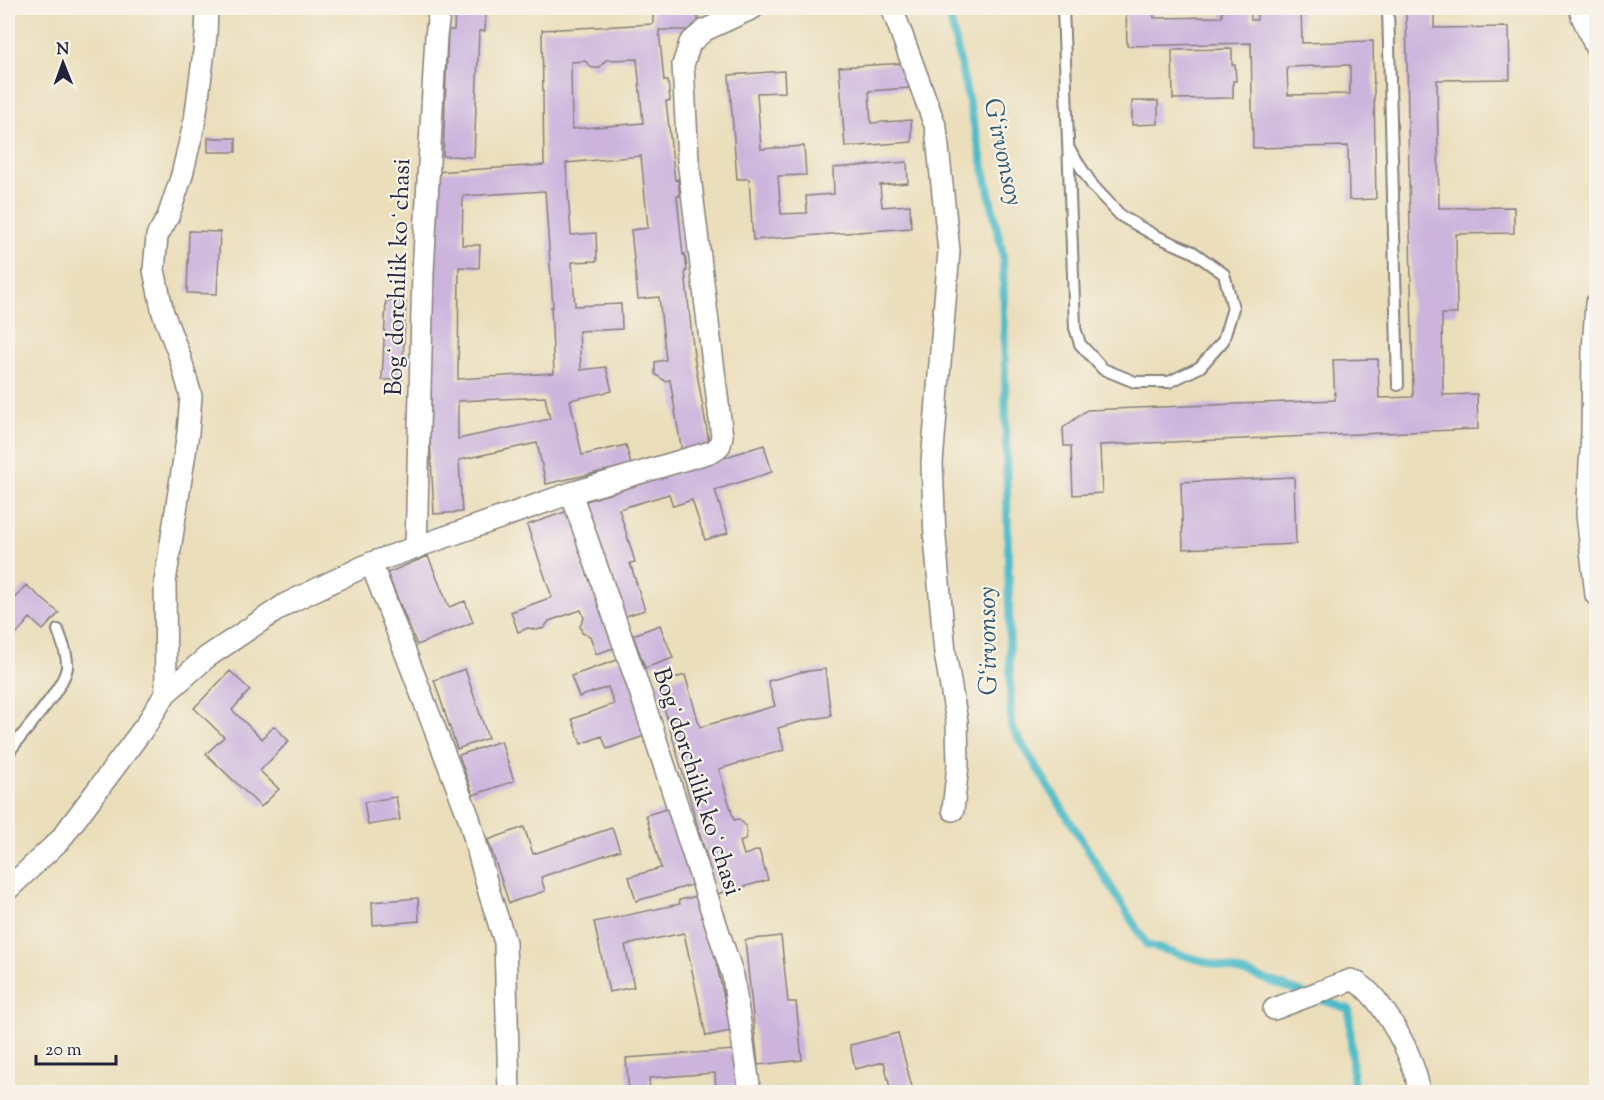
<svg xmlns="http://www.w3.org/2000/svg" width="1604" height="1100" font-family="'Sorts Mill Goudy',serif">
	<rect width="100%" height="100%" fill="#f7f3e8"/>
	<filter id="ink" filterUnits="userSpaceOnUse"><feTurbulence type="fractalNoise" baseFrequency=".0167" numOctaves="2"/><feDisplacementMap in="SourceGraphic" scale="12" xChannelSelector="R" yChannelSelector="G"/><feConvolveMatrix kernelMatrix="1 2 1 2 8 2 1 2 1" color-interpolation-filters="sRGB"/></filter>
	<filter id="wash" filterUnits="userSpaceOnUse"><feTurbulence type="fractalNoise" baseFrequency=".008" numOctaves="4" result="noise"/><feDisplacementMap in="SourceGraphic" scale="24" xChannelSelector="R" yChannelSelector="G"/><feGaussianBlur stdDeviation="1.35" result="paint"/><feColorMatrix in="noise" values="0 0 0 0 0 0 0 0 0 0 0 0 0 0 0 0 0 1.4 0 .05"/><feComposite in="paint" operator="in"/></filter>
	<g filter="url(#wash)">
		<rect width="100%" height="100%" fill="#ebdebb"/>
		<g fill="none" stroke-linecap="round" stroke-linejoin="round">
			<path stroke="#4ebbc7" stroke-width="8" d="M948 8 1003 255 1011 726 1147 945 1252 975 1303 993
				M1315 998 1349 1009 1354 1092"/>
		</g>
		<g id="blocks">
			<path fill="#ccb4dd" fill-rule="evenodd" d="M455 8H486L485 31H479L474 157 443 156 448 30H454Z
				M653 8H698V30H659L664 81H668L670 101H666L675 180 678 179 680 196H677L683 255 685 254 687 271H685L694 356 710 448 682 453 670 380 665 381 655 374V362L666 360 659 297 638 299 631 230 648 228 641 156 566 163 571 235 596 233 597 261 572 262 575 306 621 304 622 329 579 331 581 370 606 367 612 391 570 400 582 455 626 445 631 465 546 484 537 443 459 460 462 512 434 514 430 439 434 172 544 165 542 30 653 24ZM637 59 643 123 572 129 571 62 585 61 592 68H599L606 60ZM545 191 553 307H551L554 373 458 379 459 267 479 268 480 245H462L463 196ZM545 397 550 419 458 439V401Z
				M1126 8H1154V18L1222 17V8H1250L1251 20H1257V8H1301L1302 43 1373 41 1376 199 1349 200 1348 146 1253 148 1251 43 1127 46ZM1350 65V94L1288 95 1287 67Z
				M1406 8H1434V28L1509 27 1510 79 1437 80 1439 208 1514 207V233L1456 234 1457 314H1442L1443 395 1477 394 1478 429 1100 445 1102 493 1073 495 1071 446H1064L1063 428 1087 410 1335 400 1333 360 1378 359 1379 398 1413 397Z
				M1232 49V65H1235L1236 81H1233V98L1173 99 1172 50Z
				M907 63 909 88 869 91 871 123 911 120 912 142 845 147 839 67Z
				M784 71 785 92 757 93 761 149 804 146 806 175 778 176 781 214 807 213 806 196 834 194 833 168 907 162 908 183 880 185 882 207 910 205 911 228 753 240 749 179H737L729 75Z
				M1132 101H1158V124L1132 125Z
				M208 138H236V152H208Z
				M189 231 220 232 217 294 187 293Z
				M386 301 406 302 402 380H382Z
				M764 445 772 472 715 490 728 533 705 540 692 500 673 506 669 494 619 509 635 562 630 563 645 610 619 618 583 502Z
				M1294 477 1296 544 1183 549 1181 482Z
				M571 510 619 646 596 654 590 636 582 633 580 626 584 618 581 610 549 621 544 628 537 630 528 628 518 632 511 612 552 597 527 525Z
				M428 556 449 607 465 601 473 622 417 645 387 573Z
				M26 585 59 613 43 630 30 618 8 644V606Z
				M660 625 673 658 645 668 633 635Z
				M623 658 650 734 607 749 602 736 581 744 572 719 614 704 608 687 579 697 571 676Z
				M465 669 488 738 457 749 434 680Z
				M825 669 831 716 807 720 778 728 784 750 719 769 734 820 739 819 745 825 747 832 745 840 740 842 744 855 759 850 768 880 717 894 657 683 685 675 700 727 775 706 768 681 801 672Z
				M230 671 250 690 232 710 262 739 274 726 289 741 260 771 279 789 261 807 206 754 224 737 194 708Z
				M501 741 514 781 473 795 459 755Z
				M396 797 400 820 368 825 364 802Z
				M670 808 692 885 636 901 629 877 661 868 646 815Z
				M524 827 533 854 612 828 620 850 541 877 545 891 509 903 488 840Z
				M702 895 731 1031 706 1036 684 933 625 945 634 987 609 992 594 922 680 904 679 900Z
				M418 898 419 921 373 925 372 902Z
				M781 936 788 1002H796L802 1060 758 1065 745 940Z
				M898 1033 913 1091 907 1092H891L884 1062 855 1069 850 1045Z
				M735 1050 738 1092H716L715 1073 649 1078 650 1092H629L626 1058Z
				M797 1087V1092H762V1091Z"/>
		</g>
	</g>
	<g filter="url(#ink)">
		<use href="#blocks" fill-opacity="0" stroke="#86807b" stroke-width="1.5"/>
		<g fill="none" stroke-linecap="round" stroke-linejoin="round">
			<g stroke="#86807b" stroke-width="14">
				<path id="lane" d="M1063 8 1075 328 1080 344 1103 369 1135 382H1169L1200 367 1223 341 1233 308 1224 274 1193 252 1156 236 1121 216 1093 186 1069 149
					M1388 8 1398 385
					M8 753C21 735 65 687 67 667 68 655 62 642 58 630"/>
			</g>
			<g stroke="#86807b" stroke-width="24">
				<path id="street" d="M892 8 936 128 949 251 932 463 935 537 945 653 957 722 958 765 953 810
					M1580 8 1582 16 1596 48
					M1596 304 1593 351 1592 433 1587 515 1596 595
					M571 493 640 691 733 976 750 1092
					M416 548 423 272 436 36 440 8
					M371 563 469 818 489 892 505 942 509 1092
					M166 693 165 582 188 433 191 396 180 357 163 313 154 270 157 236 168 217 182 175 195 120 206 36 207 8
					M8 889 60 840 146 725 166 693 207 657 286 604 371 563 571 493 714 451 720 445 722 436 688 160 683 65 690 43 705 30 753 8
					M1274 1009 1351 980C1376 987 1407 1046 1414 1070 1417 1077 1418 1085 1419 1092"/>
			</g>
			<use href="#lane" stroke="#fff" stroke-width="10"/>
			<use href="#street" stroke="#fff" stroke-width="21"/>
		</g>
	</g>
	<g text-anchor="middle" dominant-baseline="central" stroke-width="4.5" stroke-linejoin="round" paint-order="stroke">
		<g font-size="24" fill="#22223b" stroke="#f7f3e8">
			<text transform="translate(399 277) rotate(-88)">Bogʻdorchilik koʻchasi</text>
			<text transform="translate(696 782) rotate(72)">Bogʻdorchilik koʻchasi</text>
		</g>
		<g font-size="26" font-style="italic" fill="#31586c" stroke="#f7f3e8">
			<text transform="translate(1002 152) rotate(78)">G‘irvonsoy</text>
			<text transform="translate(989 641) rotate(-91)">G‘irvonsoy</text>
		</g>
	</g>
	<rect width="1604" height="1100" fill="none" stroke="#f7f3e8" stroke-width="30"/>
	<g transform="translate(63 63) rotate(359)" stroke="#f7f3e8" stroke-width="4.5" paint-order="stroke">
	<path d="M0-4.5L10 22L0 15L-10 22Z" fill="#22223b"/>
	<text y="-9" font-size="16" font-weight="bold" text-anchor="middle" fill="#22223b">N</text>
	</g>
	<path d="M36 1055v9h80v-9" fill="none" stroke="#22223b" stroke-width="3"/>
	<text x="45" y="1055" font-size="18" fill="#22223b" stroke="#f7f3e8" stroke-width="4.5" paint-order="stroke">20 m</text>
</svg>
